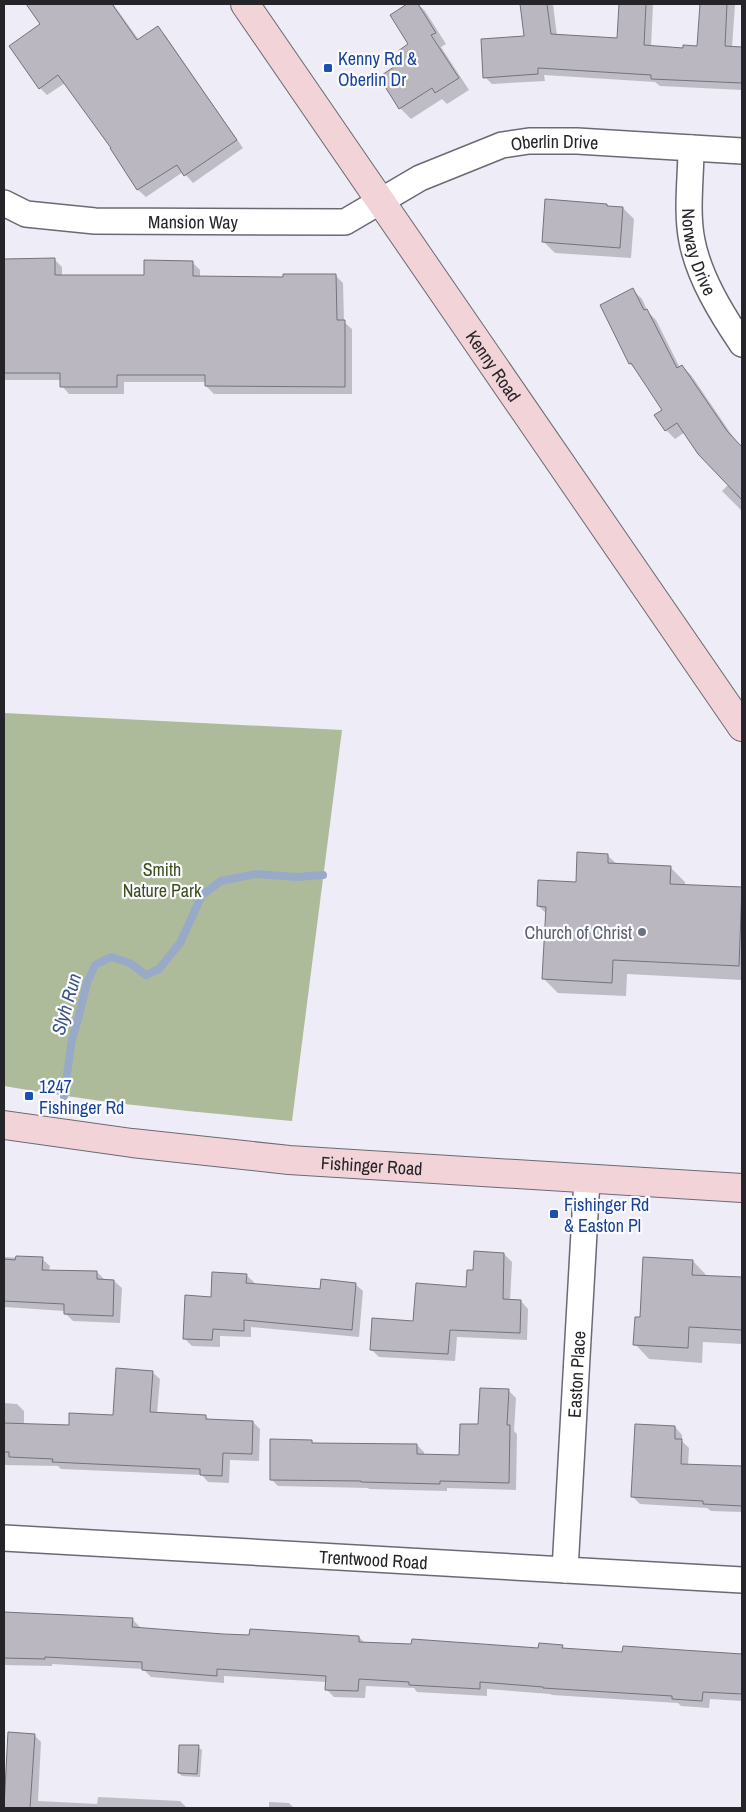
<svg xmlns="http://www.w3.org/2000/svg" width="746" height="1812" font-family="'Archivo Narrow',sans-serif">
	<rect width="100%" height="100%" fill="#eeecf7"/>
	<path fill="#aebb9a" d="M4 713 342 730 292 1121C195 1112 99 1103 4 1086Z"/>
	<path fill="#0003" d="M27 4H113L139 40 157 28 165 35 243 148 193 183 183 172 146 197 138 190 111 149 113 148 65 83 47 95 40 88 42 24Z
		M409 4H418L425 11 446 44 441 47 469 90 447 104 442 99 411 119 400 108 410 45 391 15Z
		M521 4H553L557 36 619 39 620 4H653L651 47 684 49 699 47 701 4H735L732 48H742V90L660 86 655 82 544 75 545 81 492 84 485 77 525 38Z
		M607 205 609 207 623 208 634 219 631 258 555 253 544 242Z
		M55 260 62 267V277H145L192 262 200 270V278H284L335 275 343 283 344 322 352 329V394H214L206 386V382H124V394H69L62 386V380H4V274Z
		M633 290 642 299 648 312 656 320 680 368 682 366 691 375 736 441 742 448V511L722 491 729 484 685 432 675 439 666 430 656 415 664 410 638 371 630 364 602 305Z
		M607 855 618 865 671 868 685 882V886L742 889V980L627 974 626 996 558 993 544 979 547 914 538 906 577 883Z
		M504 1254 512 1262 510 1301H521L528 1309 527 1340 457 1337 455 1361 379 1357 371 1349 468 1288 474 1271Z
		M4 1257 42 1259 50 1266 49 1271 97 1272 105 1280 114 1281 122 1288 120 1323 73 1321 65 1313V1311L4 1307Z
		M693 1261 708 1277 742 1279V1344L703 1342 702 1363 649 1359 635 1344 641 1319Z
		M246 1275 254 1282 253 1285 321 1291 355 1284 363 1291 359 1337 251 1327V1337L220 1336V1347L192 1346 184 1338 212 1298Z
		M152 1372 160 1379 157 1414 205 1416 209 1420 253 1422 260 1429 259 1461 230 1460 229 1483 208 1482 202 1475 61 1469 58 1466 4 1465V1403L17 1404 24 1411V1425L70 1426 114 1416Z
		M509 1391 516 1398 514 1431 517 1434 516 1490 447 1488V1491L369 1489 368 1488 278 1486 271 1479 311 1441 314 1444 417 1445 424 1452V1456H460Z
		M675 1427 682 1435V1441L689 1448 688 1466 742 1468V1512L711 1511 707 1508 640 1504 632 1496Z
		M4 1613 132 1619 140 1627 139 1629 250 1637H359L365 1643 540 1649 562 1646 565 1650 624 1654V1648L742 1654V1701L710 1699 709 1708 681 1706 678 1703 552 1695 550 1694 487 1689V1696L417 1692 414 1688 366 1686 365 1698 334 1697 326 1689 327 1682 224 1676V1683L151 1677 143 1669 52 1664V1666L4 1665Z
		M9 1734 34 1735 41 1742 38 1801 97 1804 98 1797 180 1801 187 1808H4V1789Z
		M198 1747 202 1750 200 1777 182 1776 179 1773Z
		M269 1802 289 1803 294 1808H250V1807L269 1808Z"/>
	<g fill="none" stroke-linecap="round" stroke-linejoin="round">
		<path stroke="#98aac8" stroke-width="8" d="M64 1096 72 1039 78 1019 87 983 95 965 111 957 130 963 146 975 159 969 180 943 202 895 221 881 256 874 297 877 323 875"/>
	</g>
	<path fill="#bab7c1" stroke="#75727b" d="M26 4H112L137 40 158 26 237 140 184 176 177 165 137 190 110 148H111L58 75 39 89 9 46 40 24Z
		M407 4H418L436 33 431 35 459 78 435 93 432 88 399 109 379 77 404 60 398 51 408 44 390 15Z
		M520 4H547L551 34 617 38 619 4H646L644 45 683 48V45L697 46 700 4H727L725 46 742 47V83L651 79V75L538 68V74L483 78 481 39 524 36Z
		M545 199 607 204V206L623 207 620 248 542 242Z
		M55 258V275H144V260L193 261V276L283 277V274H336L337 320H345V387L205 386V375H117V387H60V373H4V259Z
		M633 288 644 310 647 309 677 368 682 365 727 431 742 447V500L698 454 677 423 665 431 654 415 662 410 631 363 629 364 600 305Z
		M577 852 608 854V863L671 866 670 884 742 887 739 966 613 960 612 983 542 979 546 907 537 906 538 880 576 882Z
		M474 1251 504 1253 503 1299 521 1300 520 1333 450 1330 448 1354 370 1350 372 1318 413 1321 416 1283 466 1287 467 1270H473Z
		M16 1256 43 1257 42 1270 97 1271V1279L114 1280 113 1316 64 1314V1304L4 1301V1259L15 1260Z
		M643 1257 693 1260 692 1275 742 1277V1330L689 1327 688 1348 633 1345 635 1317H640Z
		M212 1272 247 1274 246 1283 320 1289 321 1279 356 1283 352 1330 244 1320V1331L213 1329 212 1340 183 1339 185 1295 211 1297Z
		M116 1368 153 1371 150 1412 206 1415V1419L253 1421 252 1454 223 1453 222 1476 200 1475V1469L52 1462 53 1459 9 1457V1452H4V1423L69 1425V1413L113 1415Z
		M480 1388 509 1389 507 1425H510L509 1483 440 1481V1484L361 1482V1481L270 1480V1439L312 1440V1443L417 1444V1454L459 1455 460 1424H478Z
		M635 1424 675 1426V1439H682L681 1464 742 1466V1506L703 1504V1501L631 1497Z
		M4 1612 133 1618 132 1627 223 1634 249 1635 250 1629 359 1636V1642L411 1644 412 1639 538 1648 539 1643 563 1645 562 1648 622 1652 623 1646 742 1654V1694L703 1692 702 1701 672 1699V1696L543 1688V1687L480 1682V1689L409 1685V1682L359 1679 358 1691 325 1690 326 1676 217 1669V1676L142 1670V1662L45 1657V1659L4 1658Z
		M8 1732 35 1734 30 1808H4Z
		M179 1745H199L197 1774 178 1773Z"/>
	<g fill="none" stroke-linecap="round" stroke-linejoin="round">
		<g stroke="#6b6a73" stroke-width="28">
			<g id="street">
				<path id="s1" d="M691 148C691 178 686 211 692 241 699 277 721 313 742 344"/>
				<path id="s2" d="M4 203 26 214 95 221 345 222 420 178 502 145 529 141H577L742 151"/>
				<path id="s3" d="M4 1538 742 1580"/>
				<path id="s4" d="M565 1570 587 1179"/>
			</g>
		</g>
		<g stroke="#6b6a73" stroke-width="30">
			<g id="secondary">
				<path id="s5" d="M245 4 742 727"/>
				<path id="s6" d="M4 1125 132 1143 289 1160 742 1188"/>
			</g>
		</g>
		<use href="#street" stroke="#fff" stroke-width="25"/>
		<use href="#secondary" stroke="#f2d4d8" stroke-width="28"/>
	</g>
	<g fill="#1a4fb4" stroke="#fbfbff" stroke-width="2">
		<rect x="323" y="63" width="10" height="10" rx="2.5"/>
		<rect x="24" y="1091" width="10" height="10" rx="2.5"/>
		<rect x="549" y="1209" width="10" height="10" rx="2.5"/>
	</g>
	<circle fill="#6b7280" stroke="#fbfbff" stroke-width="2" cx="642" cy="932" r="5"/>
	<g text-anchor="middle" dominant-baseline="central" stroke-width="4.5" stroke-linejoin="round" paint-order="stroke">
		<g font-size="18" fill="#164399" stroke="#fbfbff" text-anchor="start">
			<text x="338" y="58">Kenny Rd &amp;<tspan x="338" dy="21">Oberlin Dr</tspan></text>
			<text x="39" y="1086">1247<tspan x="39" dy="21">Fishinger Rd</tspan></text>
			<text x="564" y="1204">Fishinger Rd<tspan x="564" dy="21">&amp; Easton Pl</tspan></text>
		</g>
		<g font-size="18" fill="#252428" stroke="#fbfbff">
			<text stroke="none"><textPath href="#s2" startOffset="572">Oberlin Drive</textPath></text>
			<text stroke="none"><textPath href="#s2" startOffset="192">Mansion Way</textPath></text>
			<text stroke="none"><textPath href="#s1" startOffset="105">Norway Drive</textPath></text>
			<text stroke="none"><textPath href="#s5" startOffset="439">Kenny Road</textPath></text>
			<text stroke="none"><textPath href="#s6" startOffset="370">Fishinger Road</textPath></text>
			<text stroke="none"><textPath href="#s4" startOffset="196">Easton Place</textPath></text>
			<text stroke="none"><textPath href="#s3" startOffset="370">Trentwood Road</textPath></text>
		</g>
		<g font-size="18" fill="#3e4e1b" stroke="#fbfbff">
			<text x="162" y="869">Smith<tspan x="162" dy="21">Nature Park</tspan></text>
		</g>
		<g font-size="18" fill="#5b616d" stroke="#fbfbff" text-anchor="end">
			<text x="632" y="932">Church of Christ</text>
		</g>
		<g font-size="19" font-style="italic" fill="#3a5580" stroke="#fbfbff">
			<text transform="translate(66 1004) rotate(-74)">Slyh Run</text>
		</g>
	</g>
	<rect width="746" height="1812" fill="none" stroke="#252428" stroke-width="10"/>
</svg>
